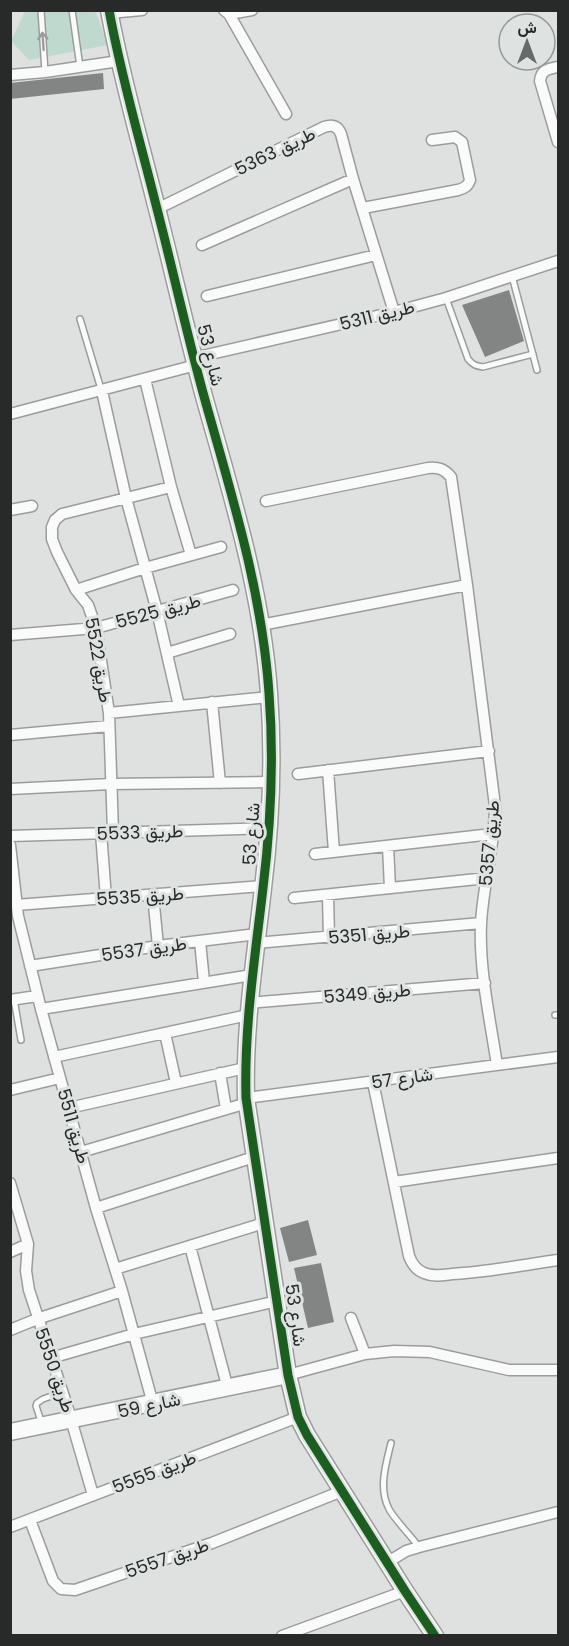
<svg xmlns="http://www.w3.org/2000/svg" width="569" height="1646" font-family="Poppins,Vazirmatn,sans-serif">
	<rect width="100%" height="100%" fill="#dfe1e0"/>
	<path fill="#bfd9ce" d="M95 10 108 45 29 60 11 41 25 11Z"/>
	<path fill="#838584" d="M103 73 104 89 10 99V83Z
		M509 290 524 341 485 357 462 305Z
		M308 1220 317 1255 289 1262 280 1228Z
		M321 1263 334 1322 308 1328 294 1268Z"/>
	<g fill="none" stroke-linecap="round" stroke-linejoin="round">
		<g stroke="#9b9d9c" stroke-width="8">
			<path id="lane" d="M41 10 45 72
				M72 10 80 67
				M512 276 537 370
				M446 298 468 359C473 365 476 366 483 367L533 354
				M80 319 101 389
				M14 999 21 1040
				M555 1015H558
				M42 1424 36 1406 37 1403 43 1399 63 1392
				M391 1443C386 1464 378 1488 389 1509 394 1519 412 1537 419 1547"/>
		</g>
		<g stroke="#9b9d9c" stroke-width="13">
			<path id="street" d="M224 10 229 14 286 114
				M109 13 142 10
				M229 14 252 10
				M558 67C548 69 541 70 540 81L558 142
				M10 75 45 72 119 61
				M363 208 458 190C465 188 468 186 470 180L462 142 455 137 432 140
				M157 209 324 127C332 124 338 126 341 134L353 179 394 312
				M202 245 353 179
				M207 296 376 255
				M193 358 394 312 446 298 558 261
				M145 379 171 487 191 555
				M102 391 126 498 157 611 179 706
				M10 414 196 365
				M266 501 428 468C439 467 444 469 451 477L467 585 495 806C495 845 483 884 481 924 479 970 490 1019 497 1065
				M10 510 32 506
				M76 590 145 568 221 547
				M261 625 467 585
				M10 635 96 628 233 590
				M167 653 230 634
				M212 702 220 783
				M109 713 269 697
				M10 735 109 726
				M328 770 334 852
				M298 774 489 751
				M10 789 111 784 271 782
				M113 832 109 713 96 628 88 605 76 590 57 552 52 539V527L55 520 62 514 171 487
				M101 833 106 898
				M10 836 269 828
				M10 845 18 916 41 1009 96 1208 122 1291 153 1404
				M388 846 390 888
				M315 854 492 834
				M153 895 158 946
				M328 895 329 938
				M294 898 487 878
				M16 905 263 886
				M200 941 204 982
				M256 943 481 923
				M30 966 158 946 257 934
				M10 1000 37 996
				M249 1003 485 983
				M41 1009 252 975
				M165 1033 176 1083
				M54 1057 248 1015
				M220 1073 226 1109
				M373 1082 409 1256C412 1264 416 1270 424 1273 433 1277 443 1275 452 1274 488 1272 523 1265 558 1260
				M10 1090 60 1078
				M246 1098 558 1057
				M69 1108 245 1068
				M81 1152 247 1103
				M394 1182 558 1158
				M10 1183 28 1244 26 1271 29 1290 68 1409 93 1495
				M96 1208 254 1157
				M190 1246 228 1389
				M10 1252 28 1244
				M115 1269 264 1223
				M351 1318 365 1354
				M10 1330 37 1319 122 1291
				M51 1358 134 1334 277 1301
				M288 1375 365 1354 394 1351 430 1352 509 1370H558
				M30 1520 53 1581 61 1589 75 1590 212 1543 342 1491
				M10 1527 298 1417
				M388 1562 406 1551 419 1547 558 1512
				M282 1636 405 1591"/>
		</g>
		<g stroke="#9b9d9c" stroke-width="19">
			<path id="secondary" d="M109 10C121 76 140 141 156 205 173 270 187 335 205 400 232 496 262 592 269 693 274 758 271 823 263 888 255 958 244 1027 246 1098L288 1375 298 1417 307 1435 405 1591 435 1636
				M10 1432 288 1375"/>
		</g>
		<use href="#lane" stroke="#fafafa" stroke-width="5"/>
		<use href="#street" stroke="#fafafa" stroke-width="10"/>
		<use href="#secondary" stroke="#fafafa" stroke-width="16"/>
		<g stroke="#dee2e0" stroke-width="13">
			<path id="cycleway" d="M109 10C121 76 140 141 156 205 173 270 187 335 205 400 232 496 262 592 269 693 274 758 271 823 263 888 255 958 244 1027 246 1098L288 1375 298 1417 307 1435 405 1591 435 1636"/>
		</g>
		<use href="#cycleway" stroke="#1b5e20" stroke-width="9"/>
	</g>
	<defs><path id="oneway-shaft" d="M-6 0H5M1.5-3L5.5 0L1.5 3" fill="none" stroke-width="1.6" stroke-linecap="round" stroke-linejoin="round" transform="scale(1.5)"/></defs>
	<use stroke="#9c9c9c" href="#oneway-shaft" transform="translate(43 41) rotate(-94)"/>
	<g text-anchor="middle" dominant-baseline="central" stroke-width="6" stroke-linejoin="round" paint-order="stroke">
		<g font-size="18" fill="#282a29" stroke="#dee2e0">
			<text transform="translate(275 151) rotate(-26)">طريق 5363</text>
			<text transform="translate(377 315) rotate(-14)">طريق 5311</text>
			<text transform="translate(211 355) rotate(76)">شارع 53</text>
			<text transform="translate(158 611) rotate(-15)">طريق 5525</text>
			<text transform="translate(99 660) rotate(80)">طريق 5522</text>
			<text transform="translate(140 832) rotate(-2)">طريق 5533</text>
			<text transform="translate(251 834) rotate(-86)">شارع 53</text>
			<text transform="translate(489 843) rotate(-85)">طريق 5357</text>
			<text transform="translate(140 896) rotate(-4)">طريق 5535</text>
			<text transform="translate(369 934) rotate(-5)">طريق 5351</text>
			<text transform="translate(144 949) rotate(-8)">طريق 5537</text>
			<text transform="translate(367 993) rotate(-5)">طريق 5349</text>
			<text transform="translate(402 1078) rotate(-8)">شارع 57</text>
			<text transform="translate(74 1126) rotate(74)">طريق 5511</text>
			<text transform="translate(296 1315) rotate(82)">شارع 53</text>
			<text transform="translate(55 1370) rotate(71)">طريق 5550</text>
			<text transform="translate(149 1405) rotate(-12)">شارع 59</text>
			<text transform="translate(154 1472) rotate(-21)">طريق 5555</text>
			<text transform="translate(167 1558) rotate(-19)">طريق 5557</text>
		</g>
	</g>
	<rect width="569" height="1646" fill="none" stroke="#282a29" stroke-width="24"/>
	<g transform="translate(527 42)"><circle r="28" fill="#dee2e0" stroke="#959897" stroke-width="1.5"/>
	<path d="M0-4.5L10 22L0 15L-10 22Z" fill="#686a69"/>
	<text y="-9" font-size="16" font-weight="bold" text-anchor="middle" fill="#282a29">ش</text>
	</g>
</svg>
